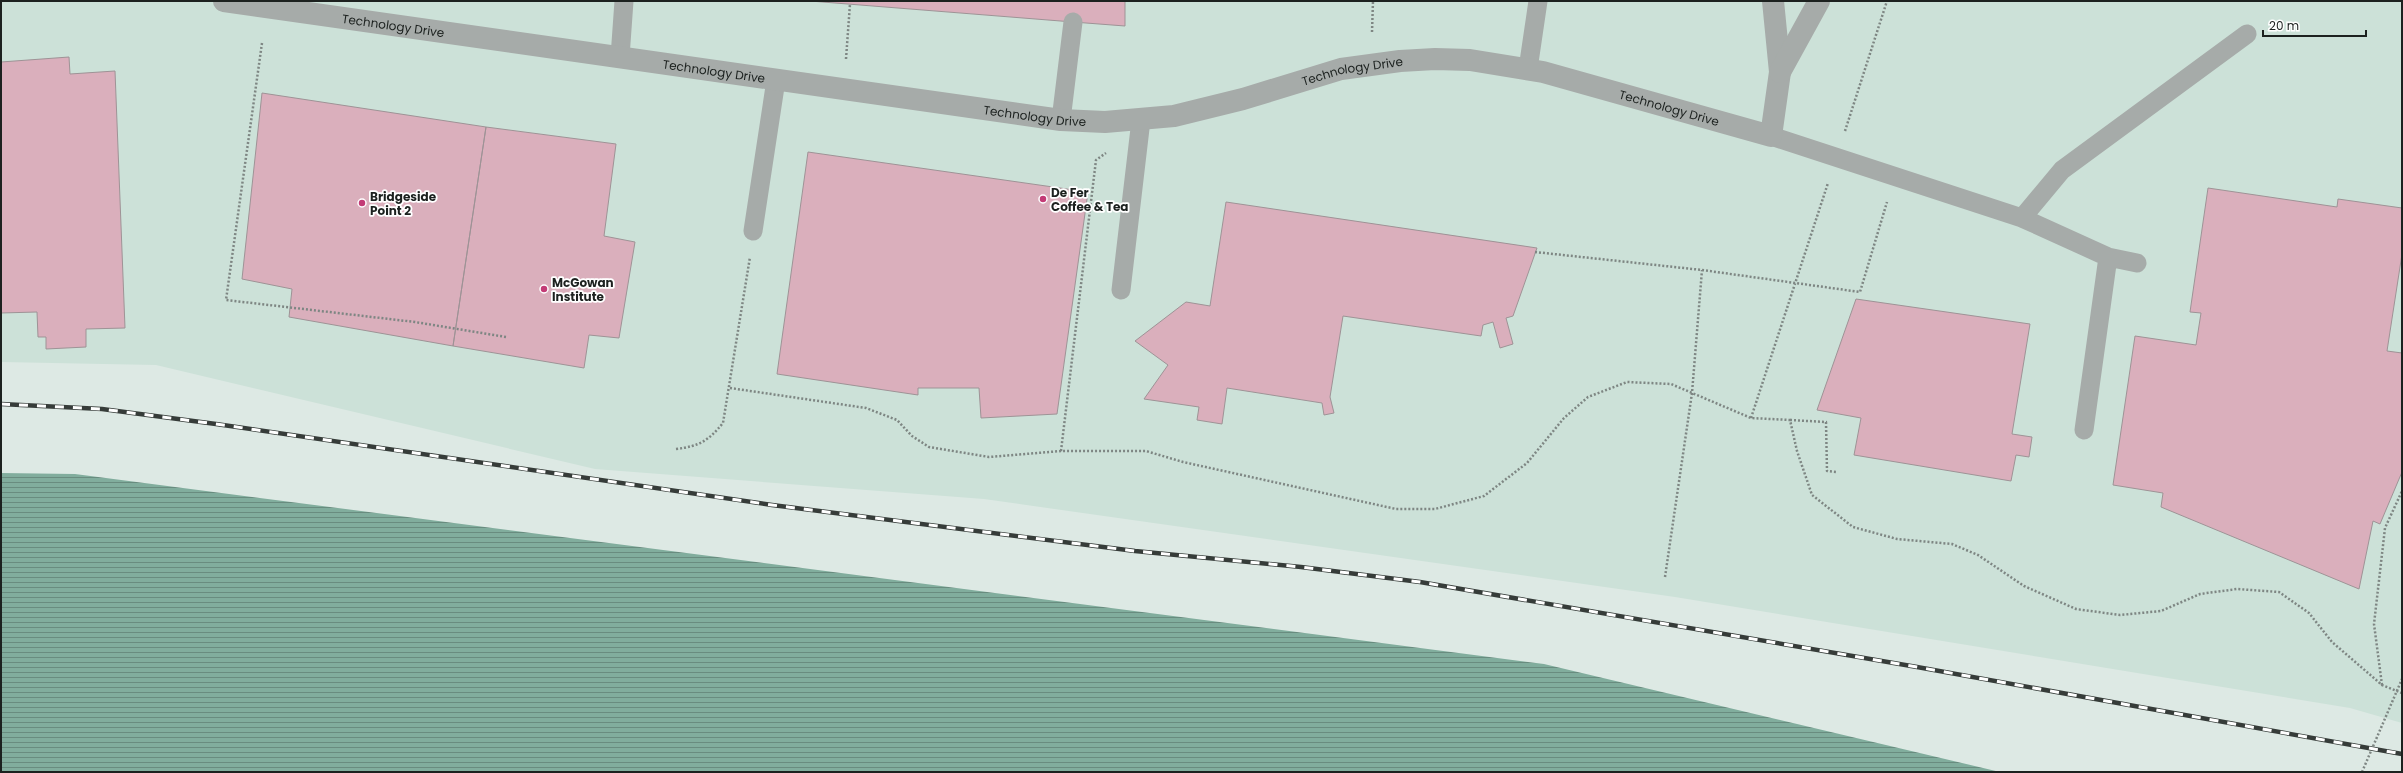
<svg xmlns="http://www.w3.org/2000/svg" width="2403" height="773" font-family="Poppins,sans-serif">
	<defs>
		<pattern id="water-rules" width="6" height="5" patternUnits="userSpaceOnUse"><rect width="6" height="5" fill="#81ad9d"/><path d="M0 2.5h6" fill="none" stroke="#698c7f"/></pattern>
	</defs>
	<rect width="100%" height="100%" fill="#dde9e4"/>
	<path fill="#cce1d8" d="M1 1H2402V723L2350 708 1675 597 984 499 595 469 156 365 1 362Z"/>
	<path fill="url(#water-rules)" d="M1 473 75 474 1544 664 2000 772H1Z"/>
	<path fill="#daafbc" stroke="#9e9396" d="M810 1H1125V26L1073 22Z
		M69 57 70 74 115 71 125 328 86 329V347L46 349V337H38L37 312 1 313V62Z
		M262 93 486 127 453 346 289 317 292 289 242 279Z
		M486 127 616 144 604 236 635 242 619 338 589 335 584 368 453 346Z
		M808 152 1088 192 1057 414 981 418 979 388H918V395L777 374Z
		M2208 188 2337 207 2338 199 2402 208V254L2387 351 2402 353V472L2380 524 2373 521 2359 589 2161 507 2163 493 2113 485 2135 336 2196 345 2201 313 2190 312Z
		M1226 202 1537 248 1513 316 1506 318 1513 344 1500 348 1493 322 1483 325 1481 336 1343 316 1330 397 1334 413 1324 415 1322 403 1227 388 1222 424 1197 420 1199 407 1144 399 1168 365 1135 341 1186 302 1210 306Z
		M1856 299 2030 324 2012 434 2032 437 2029 457 2016 455 2011 481 1854 455 1861 418 1817 410Z"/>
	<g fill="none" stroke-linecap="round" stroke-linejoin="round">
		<path stroke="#7e8683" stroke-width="2.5" stroke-dasharray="2 2" stroke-linecap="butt" d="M1372 32 1373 1
			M262 43 226 300 415 322 506 337
			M846 59 850 4
			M1845 131 1887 1
			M1535 252 1702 270 1860 292 1887 202
			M730 388 866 408 897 420 912 436 929 447 989 457 1061 451H1146L1183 462 1396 509H1435L1484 496 1527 463 1564 418 1588 397 1627 382 1671 384 1751 418 1790 420 1797 451 1812 495 1853 527 1897 539 1952 544 1978 555 2024 586 2076 609 2120 615 2161 611 2200 594 2237 589 2279 592 2309 613 2332 642 2382 685 2402 693
			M1751 418 1828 183
			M1790 420 1826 422 1827 471 1837 472
			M676 449C700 446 708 441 723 423L750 257
			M1061 451 1096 160 1106 153
			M1665 577 1692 393 1702 270
			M2382 685 2374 624 2385 528 2402 491
			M2362 772 2402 679"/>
		<path stroke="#a6aba9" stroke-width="19" d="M620 57 624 1
			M1528 69 1538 1
			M1061 120 1073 22
			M1771 136 2022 218 2108 257 2137 263
			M2022 218 2062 170 2247 34
			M753 231 776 80
			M1121 290 1141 120
			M2084 430 2108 257"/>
		<g stroke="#a6aba9" stroke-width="22">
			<path id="s1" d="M224 1 1061 120 1105 122 1174 116 1243 99 1341 69 1400 61 1435 59 1470 60 1543 72 1771 136 1780 72 1773 1"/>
			<path d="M1780 72 1819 1"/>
		</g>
		<g stroke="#363c39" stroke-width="4.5">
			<path id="rail" d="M1 404 102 409 216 424 772 505 1135 551 1301 567 1420 582 1917 667 2402 754"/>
		</g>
		<use href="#rail" stroke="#fff" stroke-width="3" stroke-dasharray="9" stroke-linecap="butt"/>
	</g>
	<g fill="#c33b76" stroke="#fff" stroke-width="1.5">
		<circle cx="1043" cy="199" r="4"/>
		<circle cx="362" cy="203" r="4"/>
		<circle cx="544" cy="289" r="4"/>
	</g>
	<g text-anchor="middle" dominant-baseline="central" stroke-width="3.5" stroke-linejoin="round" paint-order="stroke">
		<g font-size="12" fill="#1c211f" stroke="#fff">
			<text stroke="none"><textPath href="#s1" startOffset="171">Technology Drive</textPath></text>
			<text stroke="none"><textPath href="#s1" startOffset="495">Technology Drive</textPath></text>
			<text stroke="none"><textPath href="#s1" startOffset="1143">Technology Drive</textPath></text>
			<text stroke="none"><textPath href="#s1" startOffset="1467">Technology Drive</textPath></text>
			<text stroke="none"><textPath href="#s1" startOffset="819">Technology Drive</textPath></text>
		</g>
		<g font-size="12" font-weight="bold" fill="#1c211f" stroke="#fff" text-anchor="start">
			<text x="1051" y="192">De Fer<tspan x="1051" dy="14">Coffee &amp; Tea</tspan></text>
			<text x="370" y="196">Bridgeside<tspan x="370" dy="14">Point 2</tspan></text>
			<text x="552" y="282">McGowan<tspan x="552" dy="14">Institute</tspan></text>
		</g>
	</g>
	<rect width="2403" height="773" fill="none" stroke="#1c211f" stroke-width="4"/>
	<path d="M2263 30v6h103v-6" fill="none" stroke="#1c211f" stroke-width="2"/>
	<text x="2269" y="30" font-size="12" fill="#1c211f" stroke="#ffffff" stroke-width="3" paint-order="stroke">20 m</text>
</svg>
